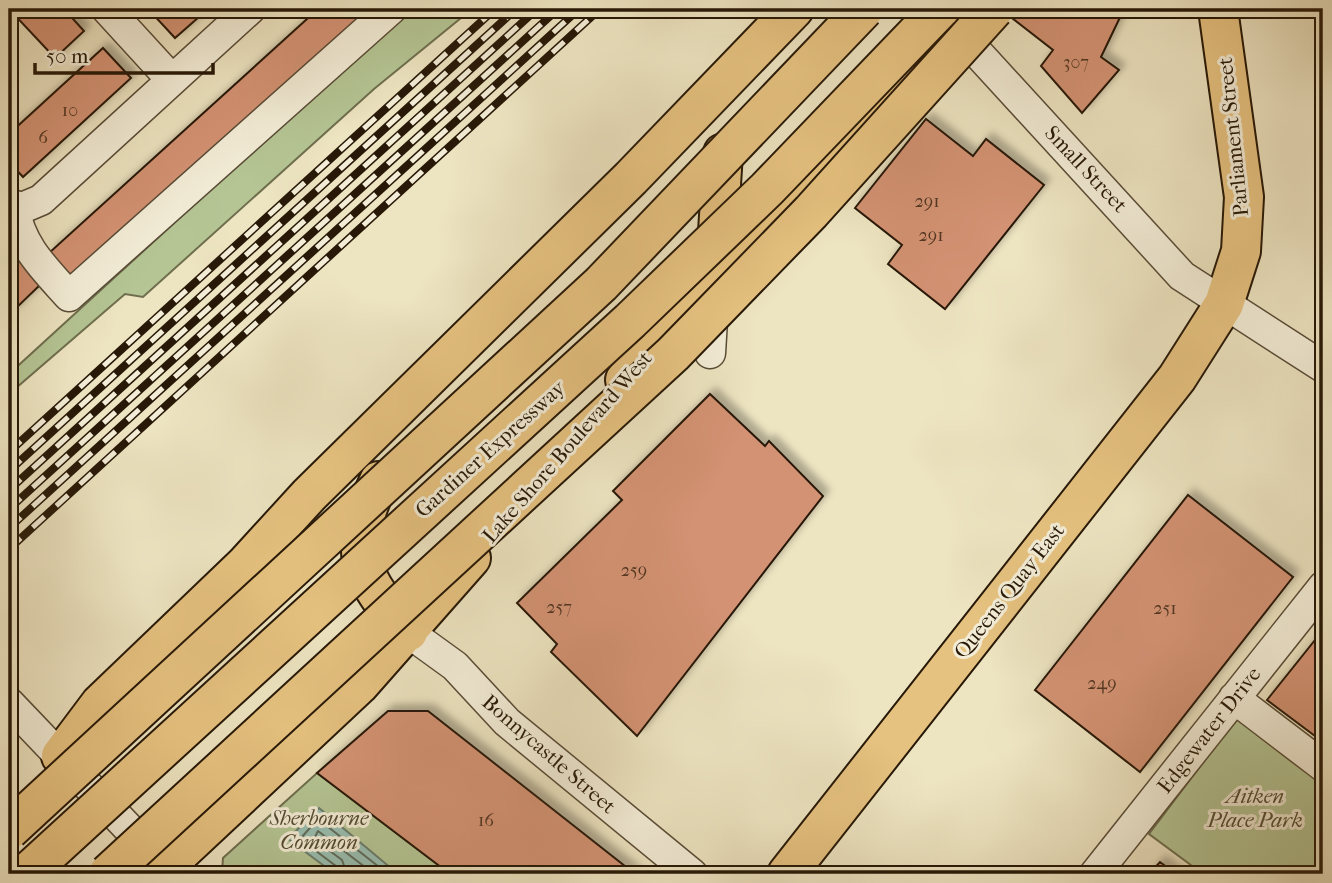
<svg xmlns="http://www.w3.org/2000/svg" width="1332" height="883" font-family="'IM FELL French Canon',serif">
	<defs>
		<filter id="shadow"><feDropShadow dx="6" dy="-6" stdDeviation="3.5" flood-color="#0004"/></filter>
	</defs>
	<rect width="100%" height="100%" fill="#ede4c1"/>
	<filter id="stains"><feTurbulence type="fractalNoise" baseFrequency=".00286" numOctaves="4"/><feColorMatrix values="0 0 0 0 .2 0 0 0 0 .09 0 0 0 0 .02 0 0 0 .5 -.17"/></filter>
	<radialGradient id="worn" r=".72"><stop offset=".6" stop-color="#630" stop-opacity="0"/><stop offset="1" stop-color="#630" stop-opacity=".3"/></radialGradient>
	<path fill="#b5c594" stroke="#6e6e4e" stroke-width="2" d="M408 9H472L374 89 143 297 125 294 9 394V374Z
		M1239 715 1323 777V874H1203L1149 834Z
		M317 773 450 874H219L222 872 223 858Z"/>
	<path fill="#99bfb1" stroke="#6b7c6d" stroke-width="2" d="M319 808 398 874H335L288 839Z"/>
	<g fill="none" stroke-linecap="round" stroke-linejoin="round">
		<path stroke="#606c5c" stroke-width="2" d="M339 874 336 866 300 839 318 819 388 874
			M347 874 342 860 314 839 318 831 374 874"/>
	</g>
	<path fill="#d39273" stroke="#271807" stroke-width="2" filter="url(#shadow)" d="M9 9H64L84 31 55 58Z
		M152 9H208L175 38 150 11Z
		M318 9H369L72 279 49 253Z
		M1019 9H1124L1101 57 1119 70 1082 113 1041 66 1053 50 1012 18Z
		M103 48 131 78 23 177 9 162V134Z
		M926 119 973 156 986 139 1044 185 945 309 888 264 902 245 855 208Z
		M9 248 43 282 9 315Z
		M710 394 765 446 769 441 823 496 637 736 551 652 557 644 517 603 622 500 613 491Z
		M1188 495 1293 577 1140 772 1035 690Z
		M1323 630V742L1267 700Z
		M388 711H428L635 874H450L317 773Z
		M1160 862 1176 874H1149Z"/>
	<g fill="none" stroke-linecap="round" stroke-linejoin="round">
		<g stroke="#584b36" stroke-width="33">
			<path id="minor" d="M107 9 172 80
				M953 26 1182 276 1323 367
				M9 204 22 208 41 200 250 9
				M14 207C20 246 44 268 69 296L391 9
				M710 353 713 303
				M408 632 455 666 507 722 692 874
				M1234 698 1323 766
				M9 703 156 857
				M1095 874 1323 587"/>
		</g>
		<g stroke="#271807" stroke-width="42">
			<path id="major" d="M787 874 1177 378 1224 304 1241 251 1244 197 1218 9"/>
		</g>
		<g stroke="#271807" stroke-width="42">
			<path id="highway" d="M716 263 723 153
				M625 380 716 275 968 9
				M379 481C345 553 360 577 408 632
				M61 756 100 704 245 565 309 495 631 178 794 9
				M157 874 359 685 471 558"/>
		</g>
		<use href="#minor" stroke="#f3edd7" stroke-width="30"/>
		<use href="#major" stroke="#e6c280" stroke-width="38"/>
		<use href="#highway" stroke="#e6c280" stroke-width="38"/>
		<g stroke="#271807" stroke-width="8">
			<path id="rail" d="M9 452 495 9
				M9 471 516 9
				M9 490 537 9
				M9 509 558 9
				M9 528 579 9
				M9 549 600 9"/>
		</g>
		<use href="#rail" stroke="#f3edd7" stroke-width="5" stroke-dasharray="16" stroke-linecap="butt"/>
		<g stroke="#271807" stroke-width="42" stroke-linecap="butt">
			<path id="highway-bridge" d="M9 830 601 284 864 9
				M26 874 630 321 767 189 940 9
				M108 874 673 354 811 212 994 9"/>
		</g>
		<use href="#highway-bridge" stroke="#e6c280" stroke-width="38"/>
	</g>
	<g text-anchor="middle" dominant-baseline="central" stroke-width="6" stroke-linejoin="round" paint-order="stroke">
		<g font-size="18" fill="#523622">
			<text x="1076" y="62">307</text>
			<text x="70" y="110">10</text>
			<text x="43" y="137">6</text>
			<text x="927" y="201">291</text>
			<text x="931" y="235">291</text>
			<text x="634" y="570">259</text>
			<text x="559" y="607">257</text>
			<text x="1165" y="608">251</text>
			<text x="1102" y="683">249</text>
			<text x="486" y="820">16</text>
		</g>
		<g font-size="21" fill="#271807" stroke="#f3edd7">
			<text transform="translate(1233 137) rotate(-96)">Parliament Street</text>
			<text transform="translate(1086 169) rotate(47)">Small Street</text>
			<text transform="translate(567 447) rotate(-49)">Lake Shore Boulevard West</text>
			<text transform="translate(490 449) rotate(-42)">Gardiner Expressway</text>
			<text transform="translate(1009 591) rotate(-52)">Queens Quay East</text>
			<text transform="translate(1209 730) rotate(-52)">Edgewater Drive</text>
			<text transform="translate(549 754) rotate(41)">Bonnycastle Street</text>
		</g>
		<g font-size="21" font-style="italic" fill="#524c31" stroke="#f3edd7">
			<text x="1255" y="796">Aitken<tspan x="1255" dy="24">Place Park</tspan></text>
			<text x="319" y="818">Sherbourne<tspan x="319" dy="24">Common</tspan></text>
		</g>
	</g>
	<rect width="1332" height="883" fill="none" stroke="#ede4c1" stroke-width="35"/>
	<rect x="10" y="10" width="1311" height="862" fill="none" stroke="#271807" stroke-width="3.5"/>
	<rect x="18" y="18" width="1297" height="848" fill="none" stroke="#271807" stroke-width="2"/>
	<path d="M35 63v10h178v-10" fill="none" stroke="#271807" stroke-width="3.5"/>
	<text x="46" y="63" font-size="21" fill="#271807" stroke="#f3edd7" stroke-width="5" paint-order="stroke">50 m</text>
	<rect width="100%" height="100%" filter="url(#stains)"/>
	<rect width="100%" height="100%" fill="url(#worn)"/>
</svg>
